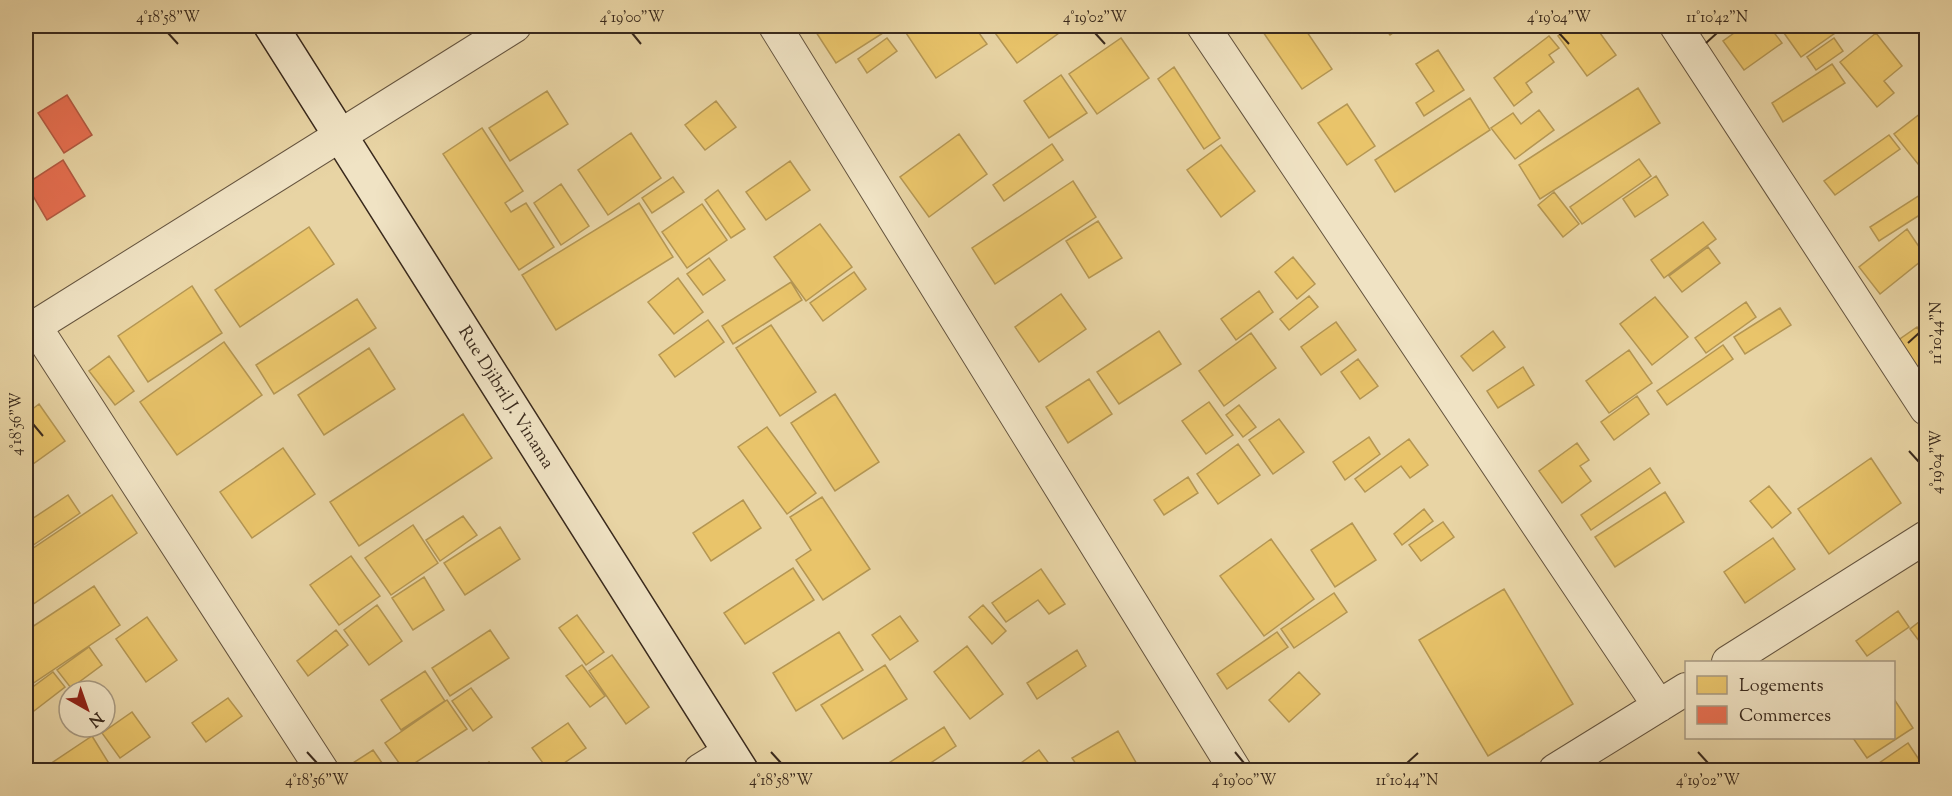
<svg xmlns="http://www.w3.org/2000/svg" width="1952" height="796" font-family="'Sorts Mill Goudy',serif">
	<rect width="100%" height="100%" fill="#e8d4a4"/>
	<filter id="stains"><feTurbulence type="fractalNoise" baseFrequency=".00333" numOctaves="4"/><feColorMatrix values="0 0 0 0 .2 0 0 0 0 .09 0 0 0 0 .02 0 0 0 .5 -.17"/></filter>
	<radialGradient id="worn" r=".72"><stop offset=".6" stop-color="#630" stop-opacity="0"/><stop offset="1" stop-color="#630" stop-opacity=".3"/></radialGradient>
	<path fill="#e9c46a" stroke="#b49653" stroke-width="1.5" d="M812 26H894L836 63Z
		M917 26H974L987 44 936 78 906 33Z
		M990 26H1054L1059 33 1017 63Z
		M1127 26H1144L1132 33Z
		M1259 26H1303L1332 69 1302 89Z
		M1383 26H1403L1390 35Z
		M1572 26H1595L1616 55 1587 76 1558 36Z
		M1744 26H1769L1782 43 1744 70 1723 41Z
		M1779 26H1829L1835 33 1801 57Z
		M1884 26H1897L1888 32Z
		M1876 33 1902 66 1884 81 1894 93 1877 107 1840 62Z
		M1549 36 1559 48 1549 55 1554 62 1526 83 1532 92 1514 106 1494 78Z
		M887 38 897 51 867 73 858 59Z
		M1121 38 1149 78 1097 114 1069 74Z
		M1834 38 1843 51 1816 70 1807 57Z
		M1438 50 1464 90 1424 116 1416 103 1434 91 1416 64Z
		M1832 64 1845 83 1783 122 1772 103Z
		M1174 67 1220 138 1204 149 1158 79Z
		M1061 75 1087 113 1049 138 1024 101Z
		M1638 88 1660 123 1540 199 1519 165Z
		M547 91 568 124 510 161 489 128Z
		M1470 98 1490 130 1395 192 1375 160Z
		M716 101 736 127 705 150 685 125Z
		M1347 104 1375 146 1347 165 1318 123Z
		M1539 110 1554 130 1515 159 1491 128 1513 113 1521 124Z
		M1925 110 1926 157 1918 164 1894 134Z
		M482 128 523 191 505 203 511 212 526 203 554 247 519 270 443 154Z
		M631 133 661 178 608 215 578 170Z
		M959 134 987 174 929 217 900 177Z
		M1889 135 1900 149 1835 195 1824 181Z
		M1052 144 1063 160 1004 201 993 185Z
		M1221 145 1255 191 1221 217 1187 170Z
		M1639 159 1651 176 1582 224 1570 207Z
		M790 161 810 190 766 220 746 192Z
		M1656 176 1668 195 1635 217 1623 199Z
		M673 177 684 192 652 213 642 198Z
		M1073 181 1096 217 995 284 972 248Z
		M561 184 589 226 561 245 534 203Z
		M718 190 745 229 731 238 705 200Z
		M1926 191V211L1879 241 1870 227Z
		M1554 192 1579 224 1563 237 1538 205Z
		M639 203 673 257 556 330 522 275Z
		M702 204 727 240 687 268 662 232Z
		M1098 221 1122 258 1089 278 1066 241Z
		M1703 222 1716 239 1664 278 1651 260Z
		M820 224 852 267 806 301 774 257Z
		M309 227 334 264 240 327 215 290Z
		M1907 229 1926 257 1880 294 1859 267Z
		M1708 247 1720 263 1682 292 1669 276Z
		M1293 257 1315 284 1297 299 1275 272Z
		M709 258 725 280 703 295 687 274Z
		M854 272 866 289 823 321 810 303Z
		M678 278 703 312 674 334 648 302Z
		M791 282 802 300 733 344 722 326Z
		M192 286 222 333 148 382 118 336Z
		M1259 291 1273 312 1236 340 1221 319Z
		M1061 294 1086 329 1039 362 1015 327Z
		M1309 296 1318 307 1289 330 1280 319Z
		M1655 297 1688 337 1652 365 1620 324Z
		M357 299 376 328 274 394 256 365Z
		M1746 302 1756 317 1706 353 1695 338Z
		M1780 308 1791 325 1745 354 1734 337Z
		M708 320 724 342 675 377 659 355Z
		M1336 322 1356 350 1321 375 1301 347Z
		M771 325 816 392 780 416 736 348Z
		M1917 327 1926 341V383L1897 341Z
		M1159 331 1181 364 1119 404 1097 372Z
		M1493 331 1505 347 1473 371 1461 356Z
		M1251 333 1276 368 1224 406 1199 371Z
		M224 342 262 395 177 455 140 402Z
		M1723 345 1733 359 1667 405 1657 391Z
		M369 348 395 389 324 435 298 395Z
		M1629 350 1652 383 1609 413 1586 381Z
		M109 356 134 391 115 405 89 371Z
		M1358 359 1378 386 1360 399 1341 372Z
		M1523 367 1534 385 1498 408 1487 391Z
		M1089 379 1112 414 1068 443 1046 407Z
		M835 394 879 462 835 491 791 423Z
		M1637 396 1649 414 1614 440 1601 422Z
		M1209 402 1233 435 1206 454 1182 421Z
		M39 404 65 441 26 469V414Z
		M1239 405 1256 427 1243 437 1226 415Z
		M463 414 492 458 359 546 330 502Z
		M1279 419 1304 452 1273 474 1249 440Z
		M767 427 816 493 787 514 738 447Z
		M1369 437 1380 454 1345 480 1333 462Z
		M1409 439 1428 465 1410 478 1401 466 1365 492 1355 479Z
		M1577 443 1589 460 1580 466 1591 481 1562 503 1539 471Z
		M1238 444 1260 475 1218 504 1197 474Z
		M283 448 315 494 252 538 220 492Z
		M1871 458 1901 503 1829 554 1798 509Z
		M1650 468 1660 483 1591 530 1581 515Z
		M1188 477 1198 493 1164 515 1154 500Z
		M1769 486 1791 513 1772 528 1750 501Z
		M1665 492 1684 522 1615 567 1595 537Z
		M68 495 80 513 26 550V523Z
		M112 495 137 533 26 609V553Z
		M822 497 870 569 823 600 796 560 811 550 790 517Z
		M743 500 761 528 711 561 693 533Z
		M1424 509 1433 521 1402 545 1394 534Z
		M463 516 477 535 440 561 426 540Z
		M1443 522 1454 537 1421 561 1409 545Z
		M1352 523 1376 560 1335 587 1311 550Z
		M413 525 438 563 391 595 365 558Z
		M500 527 520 559 465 595 444 563Z
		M1773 538 1795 569 1745 603 1724 572Z
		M1271 539 1314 599 1264 636 1220 576Z
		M351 556 380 596 339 625 310 585Z
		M793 568 814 600 745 644 724 613Z
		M1041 569 1065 604 1049 614 1038 600 1006 622 992 603Z
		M424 577 444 610 413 630 392 598Z
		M94 586 120 625 26 688V631Z
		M1504 589 1573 704 1488 756 1419 640Z
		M1334 593 1347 612 1294 648 1281 629Z
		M377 605 402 641 369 665 344 630Z
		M983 605 1006 631 992 644 969 617Z
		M1898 611 1909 627 1867 656 1856 641Z
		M577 615 604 652 586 665 559 628Z
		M900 616 918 641 890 660 872 635Z
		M147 617 177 660 146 682 116 639Z
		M1924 618 1926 621V650L1910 629Z
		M336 630 348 645 308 676 297 661Z
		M490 630 509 658 450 696 432 668Z
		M839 632 863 670 796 711 773 673Z
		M1277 632 1288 647 1227 689 1217 674Z
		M967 646 1003 694 970 719 934 672Z
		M89 647 102 665 71 688 57 670Z
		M1077 650 1086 666 1037 699 1027 683Z
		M612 655 649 707 626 724 589 671Z
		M582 665 605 696 590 707 566 676Z
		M885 665 907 699 843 739 821 705Z
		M425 671 445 701 401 730 381 700Z
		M53 672 65 687 34 711 26 699V692Z
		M1299 672 1320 694 1289 722 1269 700Z
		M471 688 492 717 473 731 452 701Z
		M228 698 242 716 206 742 192 723Z
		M1894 699 1913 728 1867 758 1853 738H1894Z
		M447 700 467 729 404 770 385 743Z
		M132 712 150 737 120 758 102 733Z
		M568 723 586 748 554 770H548L532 748Z
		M944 727 956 746 920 770H878Z
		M1118 731 1138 766 1131 770H1080L1072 758Z
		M92 736 113 770H41Z
		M1908 743 1926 770H1869Z
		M1926 744V760L1919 749Z
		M373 750 387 770H342Z
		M1039 750 1050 765 1042 770H1011Z
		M489 762 495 770H477Z
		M242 765 246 770H234Z"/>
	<path fill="#e76f51" stroke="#b35a41" stroke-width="1.5" d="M67 95 92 135 64 153 38 113Z
		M63 160 85 196 47 220 26 184Z"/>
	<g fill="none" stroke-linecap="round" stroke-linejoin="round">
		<g stroke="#65543e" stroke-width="34">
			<path id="street" d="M775 26 1235 770
				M1203 26 1659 706
				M1676 26 1926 409
				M35 326 322 770
				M26 332 515 26
				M1728 662 1926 537
				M700 770 729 752
				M1555 770 1686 689"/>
		</g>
		<g stroke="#39291c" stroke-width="36">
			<path id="secondary" d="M271 26 741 770"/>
		</g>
		<use href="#street" stroke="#f0e3c4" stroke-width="32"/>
		<use href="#secondary" stroke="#f0e3c4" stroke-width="33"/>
	</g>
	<path fill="none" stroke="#39291c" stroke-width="2" d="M168 33 178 44M632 33 641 44M1095 33 1105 44M1559 33 1569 44M1706 43 1717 33M1908 343 1919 333M33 424 43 436M1909 451 1919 462M307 752 317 763M771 752 781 763M1235 752 1244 763M1698 752 1708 763M1407 763 1418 753"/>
	<g text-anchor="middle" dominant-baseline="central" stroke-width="6" stroke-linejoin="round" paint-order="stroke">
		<g font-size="18" fill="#39291c" stroke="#f0e3c4">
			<text transform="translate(505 398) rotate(58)">Rue Djibril J. Vinama</text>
		</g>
	</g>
	<rect width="1952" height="796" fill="none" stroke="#e8d4a4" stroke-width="66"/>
	<rect x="1685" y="661" width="210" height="78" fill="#f0e3c4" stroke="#a79981" stroke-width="1.5"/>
	<rect x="1697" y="676" width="30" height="18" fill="#e9c46a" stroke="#a79981" stroke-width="1.5"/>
	<text x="1739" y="691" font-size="18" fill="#39291c">Logements</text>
	<rect x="1697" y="706" width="30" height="18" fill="#e76f51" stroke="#a79981" stroke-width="1.5"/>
	<text x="1739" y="721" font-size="18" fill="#39291c">Commerces</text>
	<g transform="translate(87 709) rotate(140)"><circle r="28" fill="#f0e3c4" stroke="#a79981" stroke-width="1.5"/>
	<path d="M0-4.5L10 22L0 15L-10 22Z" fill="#8f2418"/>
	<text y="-9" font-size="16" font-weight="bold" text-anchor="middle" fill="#39291c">N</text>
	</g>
	<rect x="33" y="33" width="1886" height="730" fill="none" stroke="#39291c" stroke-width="2"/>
	<g font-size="15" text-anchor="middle" fill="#39291c">
		<text x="168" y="22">4°18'58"W</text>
		<text x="632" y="22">4°19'00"W</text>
		<text x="1095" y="22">4°19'02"W</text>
		<text x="1559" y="22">4°19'04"W</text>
		<text x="1717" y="22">11°10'42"N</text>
		<text transform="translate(1936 333) rotate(-90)" y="5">11°10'44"N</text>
		<text transform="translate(16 424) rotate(-90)" y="5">4°18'56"W</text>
		<text transform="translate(1936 462) rotate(-90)" y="5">4°19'04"W</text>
		<text x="317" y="785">4°18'56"W</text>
		<text x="781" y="785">4°18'58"W</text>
		<text x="1244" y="785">4°19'00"W</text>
		<text x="1407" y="785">11°10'44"N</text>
		<text x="1708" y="785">4°19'02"W</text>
	</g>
	<rect width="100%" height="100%" filter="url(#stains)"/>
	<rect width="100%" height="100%" fill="url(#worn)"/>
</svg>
